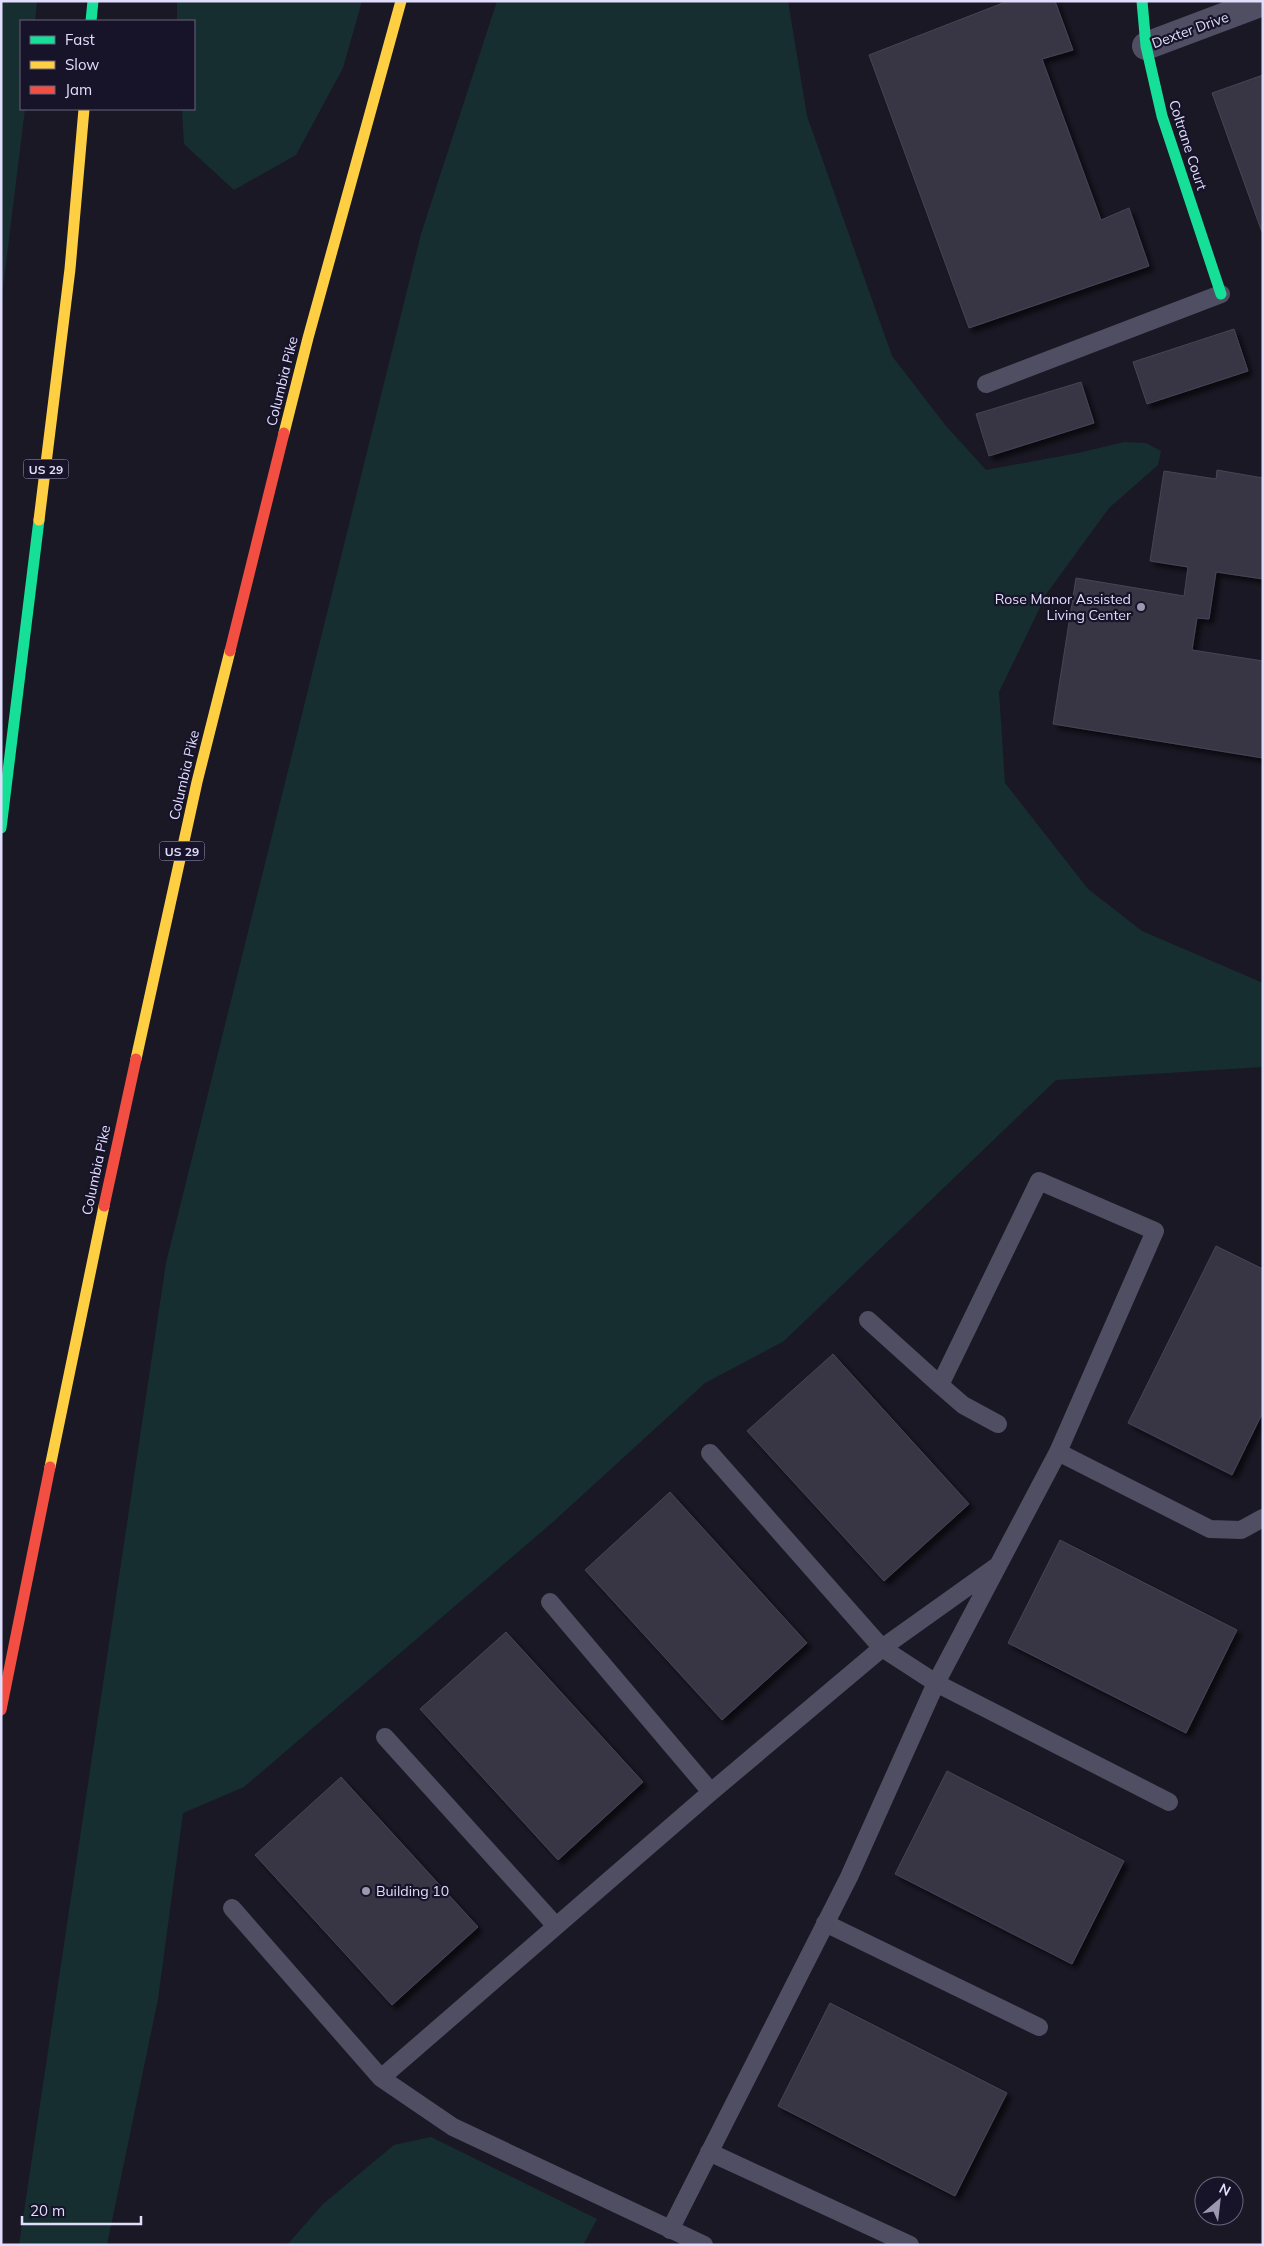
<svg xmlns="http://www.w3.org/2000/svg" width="1264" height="2246" font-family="Mulish,sans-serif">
	<defs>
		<filter id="shadow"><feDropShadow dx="4.5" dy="4.5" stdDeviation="2.5" flood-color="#0009"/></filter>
	</defs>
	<rect width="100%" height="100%" fill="#1a1824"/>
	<path fill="#172e30" d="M1 1H37L35 21H21V109H25L1 304Z
		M177 1H362L343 68 296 155 234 190 184 144 182 109H194V21H177Z
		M497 1H788L807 116 892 356 946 426 986 470 1078 453 1124 442 1146 443 1161 451 1158 465 1109 508 1047 593 999 692 1005 783 1088 889 1142 931 1263 983V1067L1056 1080 784 1341 705 1383 554 1521 244 1787 183 1813 158 1999 107 2245H19L166 1263 421 234Z
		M431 2137 597 2219 583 2245H287L323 2204 394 2145Z"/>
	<path fill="#393645" stroke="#474356" filter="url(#shadow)" d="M1008 1H1055L1073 50 1042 59 1101 220 1129 208 1149 266 969 328 869 55Z
		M1263 75V235L1212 93Z
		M1234 329 1248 371 1147 404 1133 362Z
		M1081 382 1094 423 989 456 976 414Z
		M1217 470 1263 478V579L1216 572 1209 619 1197 618 1192 650 1263 661V758L1053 724 1076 578 1184 596 1188 567 1150 561 1164 471 1216 479Z
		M1216 1246 1263 1269V1412L1232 1475 1128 1423Z
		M833 1354 969 1504 884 1581 747 1431Z
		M670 1492 807 1643 722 1720 585 1570Z
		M1060 1540 1237 1630 1186 1733 1008 1643Z
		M506 1632 643 1782 558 1860 420 1709Z
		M947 1771 1124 1861 1072 1964 895 1874Z
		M341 1777 478 1927 392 2005 255 1855Z
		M830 2003 1007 2093 955 2196 778 2106Z"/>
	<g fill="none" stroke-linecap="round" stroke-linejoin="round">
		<path stroke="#4f4e63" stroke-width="18" d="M986 384 1221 294
			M940 1385 963 1405 998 1424
			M1058 1452 1210 1529 1241 1530 1263 1518
			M710 1453 882 1648 936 1683 1169 1802
			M550 1602 711 1792
			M385 1737 556 1926
			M232 1908 381 2078 453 2127 704 2245
			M825 1923 1039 2027
			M381 2078 711 1792 882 1648 997 1566
			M709 2152 910 2245
			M670 2230 849 1877 936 1683 1058 1452 1155 1231 1039 1181 940 1385 868 1320"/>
		<path stroke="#4f4e63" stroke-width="28" d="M1146 46 1263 2"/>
		<path stroke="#16e098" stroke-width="11" d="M1142 1 1146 46 1162 116 1221 294
			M91 21 93 1
			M1 828 39 520"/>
		<path stroke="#ffcf43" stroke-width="11" d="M284 433 308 338 401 1
			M39 520 70 269 84 109
			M136 1059 197 782 230 651
			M50 1467 104 1206"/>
		<path stroke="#f24e42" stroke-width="11" d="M230 651 284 433
			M104 1206 136 1059
			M1 1710 50 1467"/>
	</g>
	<g fill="#9b98b0" stroke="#171329" stroke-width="2">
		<circle cx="1141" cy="607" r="5"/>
		<circle cx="366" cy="1891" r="5"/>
	</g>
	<g text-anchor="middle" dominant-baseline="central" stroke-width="4.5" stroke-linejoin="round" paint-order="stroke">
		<g fill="#171329" stroke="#a4a0bd" stroke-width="1">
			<rect x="23.5" y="459.5" width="45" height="19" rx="4"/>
			<rect x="159.5" y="841.5" width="45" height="19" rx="4"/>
		</g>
		<g font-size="12" font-weight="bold" fill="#e1ddfc">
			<text x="46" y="469">US 29</text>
			<text x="182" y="851">US 29</text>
		</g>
		<g font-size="14" fill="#e1ddfc" stroke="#171329">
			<text transform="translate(1190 30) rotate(-20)">Dexter Drive</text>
			<text transform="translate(1188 145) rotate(72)">Coltrane Court</text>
			<text transform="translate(282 381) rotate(-76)">Columbia Pike</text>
			<text transform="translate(184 775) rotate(-77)">Columbia Pike</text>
			<text transform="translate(96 1170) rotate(-78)">Columbia Pike</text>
		</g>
		<g font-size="14" fill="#e1ddfc" stroke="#171329" text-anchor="end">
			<text x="1131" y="599">Rose Manor Assisted<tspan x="1131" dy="16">Living Center</tspan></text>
			<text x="376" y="1891" text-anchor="start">Building 10</text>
		</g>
	</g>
	<rect width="1264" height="2246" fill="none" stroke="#e1ddfc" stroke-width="5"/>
	<rect x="20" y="20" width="175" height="90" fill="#171329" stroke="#68647d"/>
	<rect x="30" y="36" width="25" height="8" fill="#16e098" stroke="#68647d"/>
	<text x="65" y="45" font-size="15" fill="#e1ddfc">Fast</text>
	<rect x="30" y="61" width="25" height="8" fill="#ffcf43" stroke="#68647d"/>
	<text x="65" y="70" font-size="15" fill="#e1ddfc">Slow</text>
	<rect x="30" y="86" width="25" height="8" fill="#f24e42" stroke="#68647d"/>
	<text x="65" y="95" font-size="15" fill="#e1ddfc">Jam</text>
	<g transform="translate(1219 2201) rotate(28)"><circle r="24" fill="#171329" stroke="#68647d"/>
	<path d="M0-4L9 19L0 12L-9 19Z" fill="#9b98b0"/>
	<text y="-8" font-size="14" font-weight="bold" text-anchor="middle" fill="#e1ddfc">N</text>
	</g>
	<path d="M22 2216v8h119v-8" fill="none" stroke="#e1ddfc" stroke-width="2.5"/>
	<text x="30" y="2216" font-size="15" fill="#e1ddfc" stroke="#171329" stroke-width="4" paint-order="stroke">20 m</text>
</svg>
